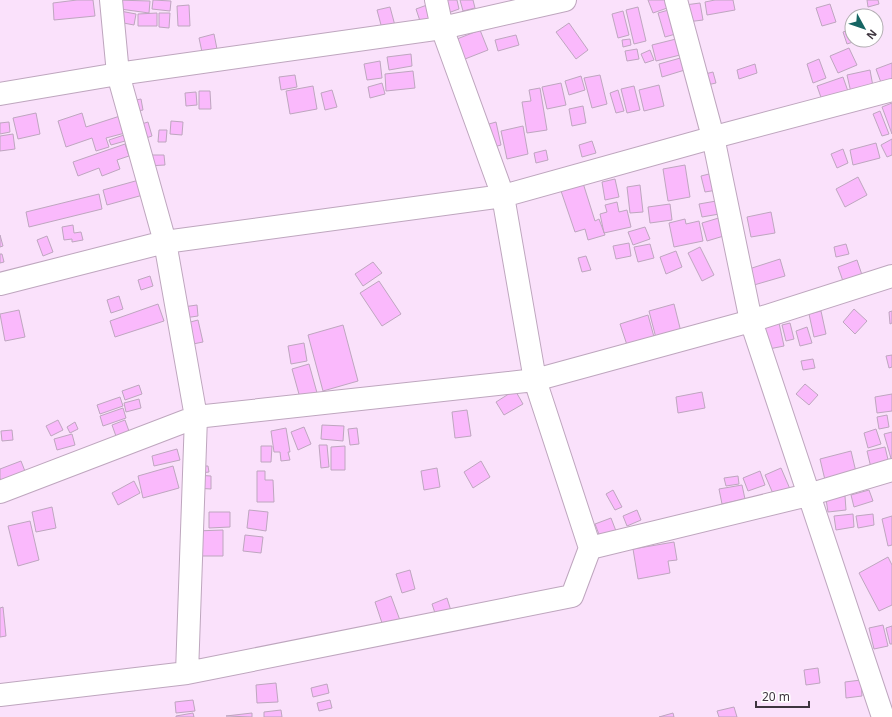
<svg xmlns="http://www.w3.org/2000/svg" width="892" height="717" font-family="'Noto Sans',sans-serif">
	<rect width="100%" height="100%" fill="#fae1fb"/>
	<path fill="#fab9fc" stroke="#bea6bf" d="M77 0H93L95 16 54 20 53 3Z
		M115 0 150 1 149 13 113 8Z
		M153 0 171 1 170 11 152 9Z
		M444 0H457L459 9 448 13Z
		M460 0H473L475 8 463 11Z
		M648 0H670L673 6 653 13Z
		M715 0H733L735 10 707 15 705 2Z
		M867 0H878L879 4 868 7Z
		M700 3 703 20 687 22 685 5Z
		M830 4 836 22 822 26 816 8Z
		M189 5 190 26H178L177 6Z
		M427 5 432 21 421 24 416 9Z
		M390 7 397 33 384 36 377 10Z
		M638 7 646 41 634 44 626 10Z
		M672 9 679 33 665 37 658 13Z
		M115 10 136 14 134 25 113 21Z
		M623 11 629 35 618 38 612 14Z
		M157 13V26H138V14Z
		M159 13H170L169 28 159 27Z
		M569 23 588 50 576 59 556 32Z
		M852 29V40H859L847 44 843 32Z
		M480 30 488 50 465 59 457 39Z
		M214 34 217 49 202 52 199 38Z
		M516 35 519 45 498 51 495 40Z
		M680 38 684 54 656 61 652 45Z
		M630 39 631 45 623 47 622 40Z
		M849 48 857 65 838 73 830 56Z
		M637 49 639 59 627 61 625 51Z
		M650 50 654 60 645 63 641 54Z
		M411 54 412 66 389 70 387 57Z
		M684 57 688 69 662 77 659 64Z
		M819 59 826 78 813 83 807 64Z
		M380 61 382 78 367 80 364 64Z
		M892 63V85L883 88 876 69Z
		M755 64 757 73 739 79 737 70Z
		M870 70 874 92 852 97 847 75Z
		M413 71 415 88 386 91 385 74Z
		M713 72 716 83 707 85 705 74Z
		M295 75 297 87 281 90 279 77Z
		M600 75 607 104 592 108 584 78Z
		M581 76 585 90 569 95 565 81Z
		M843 77 850 97 824 106 817 86Z
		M382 83 385 94 370 98 368 87Z
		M561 83 566 105 547 109 542 87Z
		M659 85 664 106 644 111 639 90Z
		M313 86 317 109 290 114 286 91Z
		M634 86 640 110 627 113 621 89Z
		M540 88 547 130 527 133 522 102 531 101 529 90Z
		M332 90 337 107 325 110 321 93Z
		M618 90 624 111 616 113 610 93Z
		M199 91H210L211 109H199Z
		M196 92 197 105 186 106 185 93Z
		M141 99 143 110 133 112 131 101Z
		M892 103V134L882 107Z
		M583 106 586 123 572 126 569 109Z
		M880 111 889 134 882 136 873 114Z
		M36 113 40 134 18 139 13 118Z
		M82 113 86 127 120 116 125 133 106 138 109 147 96 151 92 138 66 147 58 121Z
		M171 121 183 122 182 135 170 134Z
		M9 122 10 132 0 134V123Z
		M148 122 152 136 140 140 135 126Z
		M496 122 501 145 494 147 489 124Z
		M523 126 528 154 507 159 501 131Z
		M159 130H167L166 142H158Z
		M13 134 15 149 0 151V136Z
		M124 135 125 141 111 145 109 140Z
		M892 139V155L887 157 881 145Z
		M592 141 596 153 582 157 579 145Z
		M876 143 880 158 853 165 850 150Z
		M125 144 129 156 117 160 120 169 102 176 99 168 78 176 73 162Z
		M843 149 848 163 837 168 831 154Z
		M546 150 548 160 536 163 534 153Z
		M147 155H164L165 165 147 166Z
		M685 165 690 197 668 201 663 169Z
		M713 173 717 190 705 192 701 176Z
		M858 177 867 195 845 207 836 189Z
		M615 179 619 197 605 200 602 182Z
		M139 180 143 195 107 205 103 190Z
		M583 183 595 221 599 219 605 235 588 240 585 229 575 232 561 191Z
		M640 185 643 212 630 213 627 187Z
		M99 194 102 209 29 227 26 212Z
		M722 200 725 213 702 217 699 204Z
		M617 202 619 212 627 210 631 227 604 233 600 214 607 212 605 205Z
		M670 204 672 220 650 223 648 207Z
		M771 212 775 233 751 237 747 217Z
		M722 217 727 235 707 241 702 223Z
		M685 219 686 224 699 221 703 241 674 247 669 223Z
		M73 225 74 233 81 232 83 240 72 242V239L64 240 62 227Z
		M645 227 650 239 633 245 628 232Z
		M0 235 3 246 0 247Z
		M47 236 53 252 43 256 37 240Z
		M629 243 631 256 616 259 613 246Z
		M650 244 654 258 638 262 634 247Z
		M846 244 849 254 836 257 834 247Z
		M700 247 714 275 702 281 688 253Z
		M676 251 682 267 666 274 660 257Z
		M0 254H2L4 262 0 263Z
		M586 256 591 270 582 272 578 258Z
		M780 259 785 276 754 285 749 269Z
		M857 260 863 278 844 284 838 267Z
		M373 262 382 273 363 286 355 274Z
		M150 276 153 286 141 290 138 280Z
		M379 281 401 314 382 326 360 293Z
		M119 296 123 309 111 313 107 300Z
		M158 304 164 321 115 337 110 321Z
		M674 304 681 332 656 338 649 311Z
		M197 305 198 316 184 318 183 307Z
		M854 309 867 321 855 334 843 322Z
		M19 310 25 337 5 341 0 314Z
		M821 311 826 334 814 337 809 314Z
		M892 311V323L890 324 889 312Z
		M648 315 654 337 627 345 620 324Z
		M198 320 203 342 188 345 183 324Z
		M779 323 784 346 764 350 759 328Z
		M790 323 794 339 786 341 782 325Z
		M343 325 358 381 323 391 308 335Z
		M807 327 812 343 800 346 796 331Z
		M304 343 307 361 291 364 288 346Z
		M892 355V367L889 368 886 356Z
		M813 359 815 368 803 370 801 361Z
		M309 364 319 400 302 405 292 369Z
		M805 384 818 395 809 405 796 394Z
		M139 385 142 394 125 400 122 391Z
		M515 390 523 404 504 415 496 402Z
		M702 392 705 408 678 413 676 397Z
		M892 394V411L877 413 875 397Z
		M120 397 123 406 100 414 97 405Z
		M139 399 141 408 126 412 124 403Z
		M123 408 126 418 103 426 100 416Z
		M467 410 471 436 455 438 452 412Z
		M887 415 889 427 879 429 877 417Z
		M58 420 63 430 51 436 46 426Z
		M125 420 130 434 117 439 112 425Z
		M75 422 78 429 70 433 67 427Z
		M322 425 344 426 343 441 321 439Z
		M304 427 311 444 298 450 291 432Z
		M286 428 290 452H288L290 460 281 461 280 452H274L271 431Z
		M357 428 359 444 350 445 348 429Z
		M876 429 881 444 868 448 864 433Z
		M12 430 13 440 2 441 1 431Z
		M892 432V462L884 434Z
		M72 434 75 445 57 450 54 439Z
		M319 445H327L329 467 321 468Z
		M261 446H272L271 462H261Z
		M345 446V470H331V447Z
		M885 447 890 468 872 472 867 451Z
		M177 449 180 460 154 466 152 456Z
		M851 451 856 472 825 480 820 459Z
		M21 461 28 479 4 489 0 478V469Z
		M481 461 490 477 473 488 464 472Z
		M173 466 179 488 143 498 138 476Z
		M201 466H208L209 472 201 473Z
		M437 468 440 487 424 490 421 471Z
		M781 468 790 489 774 496 765 475Z
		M257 471H265V480H273L274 502H257Z
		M760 471 765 485 748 491 743 478Z
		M196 475 211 476V489L195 488Z
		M738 476 739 484 726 486 724 478Z
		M134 481 140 493 118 505 112 493Z
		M742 485 745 499 722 504 719 489Z
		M613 490 622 507 615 510 606 494Z
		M869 490 873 501 854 507 851 495Z
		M845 496 846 510 828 512 826 499Z
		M52 507 56 528 36 532 32 512Z
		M249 510 268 512 266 531 247 528Z
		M637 510 641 520 627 526 623 516Z
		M209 512H230V527L209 528Z
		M853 514 854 527 836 530 834 516Z
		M873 514 874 525 858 528 856 516Z
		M892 516V545L888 546 882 519Z
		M611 518 616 531 600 537 595 524Z
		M30 521 39 560 18 566 8 526Z
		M223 530V556H195V531Z
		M245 535 263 537 261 553 243 551Z
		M674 542 677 560 668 561 670 573 638 579 633 549Z
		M888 557 892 565V605L879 611 859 573Z
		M410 570 415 589 402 593 396 574Z
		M391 596 401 623 384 629 375 602Z
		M447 598 452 614 437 619 432 604Z
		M3 607 6 636 0 637V608Z
		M883 625 888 646 874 649 869 628Z
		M892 626V644H890L886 628Z
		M818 668 820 683 806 685 804 670Z
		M861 680 862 696 846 698 845 682Z
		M276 683 278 702 257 703 256 685Z
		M327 684 329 693 313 697 311 688Z
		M193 700 195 711 176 713 175 702Z
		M330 700 332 708 319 711 317 703Z
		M734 707 737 717H719L717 711Z
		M281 710 282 717H264V712Z
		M193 713 194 717H176V716Z
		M252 713V717L226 716Z
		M673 713 674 717H659Z"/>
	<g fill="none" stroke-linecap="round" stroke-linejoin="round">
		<g stroke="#bea6be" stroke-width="24">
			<path id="minor" d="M111 0 118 74 165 242 196 417 187 673
				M676 0 713 137 751 321 883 717
				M0 94 118 74 442 28 565 0
				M0 284 165 242 503 196 722 135 892 90
				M0 492 196 417 535 380 751 321 892 276
				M590 548 808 495 892 470
				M0 695 187 673 572 596 590 548 535 380 503 196 442 28 436 0"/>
		</g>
		<use href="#minor" stroke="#fff" stroke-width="22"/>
	</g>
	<g transform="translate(864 28) rotate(130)"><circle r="19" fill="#ffffff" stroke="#b2aeb2"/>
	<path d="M0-3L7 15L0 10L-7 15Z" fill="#166563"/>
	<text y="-6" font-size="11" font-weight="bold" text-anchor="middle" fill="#3e353f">N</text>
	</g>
	<path d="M756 701v6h53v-6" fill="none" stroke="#3e353f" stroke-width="2"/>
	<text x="762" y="701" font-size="12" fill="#3e353f" stroke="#ffffff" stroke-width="3" paint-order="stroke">20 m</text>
</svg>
